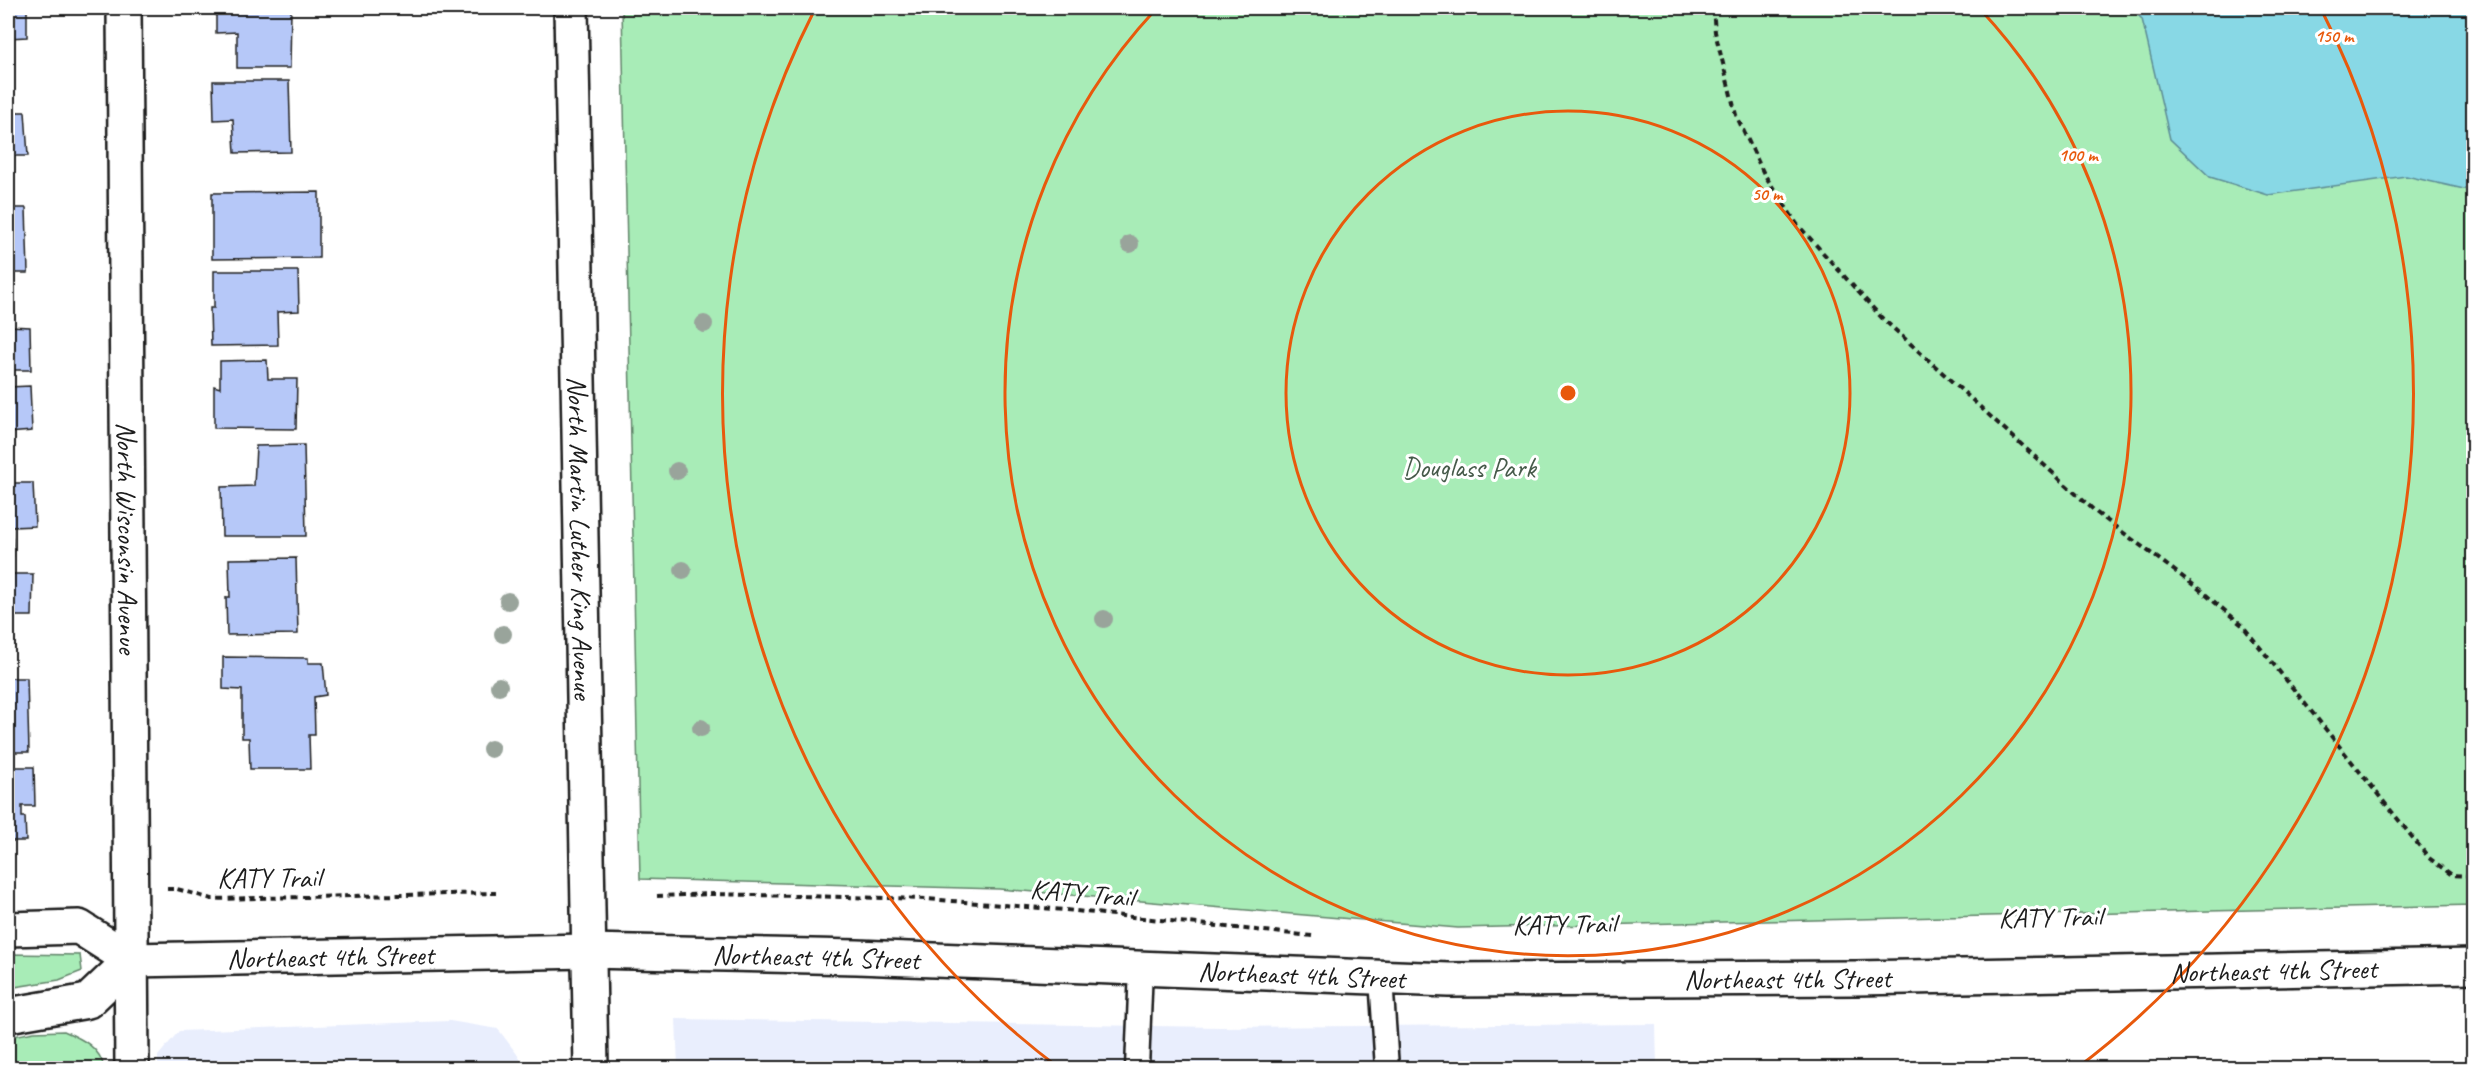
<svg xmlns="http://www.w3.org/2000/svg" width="2481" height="1076" font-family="Caveat,sans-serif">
	<rect width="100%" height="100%" fill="#fff"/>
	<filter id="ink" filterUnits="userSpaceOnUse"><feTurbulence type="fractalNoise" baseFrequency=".0167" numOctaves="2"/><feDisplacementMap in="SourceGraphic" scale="12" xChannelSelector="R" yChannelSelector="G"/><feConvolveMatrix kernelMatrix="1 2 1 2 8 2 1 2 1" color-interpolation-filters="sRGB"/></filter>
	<g filter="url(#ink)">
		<path fill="#e9eefd" d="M676 1019 1221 1027 1656 1024 1657 1068H678Z
			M450 1021 498 1029 520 1058 521 1068H158V1056L179 1031Z"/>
		<path fill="#a8ecb7" stroke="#62846a" stroke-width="1.5" d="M622 8H2473V905L1458 928 999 889 640 879Z
			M8 954 80 955 82 971 59 980 8 988Z
			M64 1031C82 1039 100 1047 104 1068H8V1037L34 1032Z"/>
		<path fill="#88d8e5" stroke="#5d8d95" stroke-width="1.5" d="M2130 8H2473V191L2406 176 2268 195 2210 177 2170 139 2142 19Z"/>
		<path fill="#b6c8f8" stroke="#1c1c1c" stroke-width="1.5" d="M8 8H27V37L8 38Z
			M216 8H291L290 68H237V32L216 33Z
			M213 81H289L291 152 235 153 233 119 214 120Z
			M8 112H25L28 156H8Z
			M319 192V258L212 259V193Z
			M8 208H26L28 273H8Z
			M214 271H298L299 311 277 312 278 345 211 346 210 308H214Z
			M8 326 30 327 31 370H8Z
			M267 360 268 379H297L296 429 214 428V386L220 388V361Z
			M30 386 32 431 8 433V387Z
			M304 445 306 536H222L221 487 254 486 256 446Z
			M8 483H33L35 526 12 527 13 557H8Z
			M296 558 298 634 227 635 226 597H230L229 559Z
			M8 574H33L32 616H8Z
			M223 657 308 658V663H323L326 695 314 697 315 735H309L310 769H250L249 738H242V690L223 689Z
			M8 678H27L29 752H8Z
			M8 767H34L35 806H22V817H25L26 841H8Z"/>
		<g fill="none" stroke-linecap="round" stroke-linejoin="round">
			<g stroke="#1c1c1c" stroke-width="27">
				<path id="service" d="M1381 978 1387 1068
					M1137 1068 1141 968"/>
			</g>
			<g stroke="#1c1c1c" stroke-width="38">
				<g id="minor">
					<path id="s1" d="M124 8 132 1068"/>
				</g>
			</g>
			<g stroke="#1c1c1c" stroke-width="38">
				<g id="tertiary">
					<path id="s2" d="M588 951 857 957 1449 980 1856 978 2474 966"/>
				</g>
			</g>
			<g stroke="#1c1c1c" stroke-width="38">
				<g id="secondary">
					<path id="s3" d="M571 8 591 1068"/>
					<path id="s4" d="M8 929 79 927 131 960 588 951"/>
					<path d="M8 1015 88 1001 131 960"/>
				</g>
			</g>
			<path stroke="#1c1c1c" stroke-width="4" stroke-dasharray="6 4.5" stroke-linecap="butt" d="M1713 8 1715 32 1736 115 1764 174 1797 224 1882 318 2097 513 2199 589 2242 625 2429 858 2452 875 2474 876
				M167 889H177L212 899 496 893
				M657 896 713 894 927 899 1066 910 1312 936"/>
			<use href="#service" stroke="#fff" stroke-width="22"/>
			<use href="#minor" stroke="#fff" stroke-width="33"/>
			<use href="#tertiary" stroke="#fff" stroke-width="33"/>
			<use href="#secondary" stroke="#fff" stroke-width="33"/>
		</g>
		<g fill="#99a49b">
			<circle cx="1130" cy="244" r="9"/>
			<circle cx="704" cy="324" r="9"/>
			<circle cx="677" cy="471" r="9"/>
			<circle cx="683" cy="570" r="9"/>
			<circle cx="508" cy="601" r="9"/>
			<circle cx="1104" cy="619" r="9"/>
			<circle cx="503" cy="634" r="9"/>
			<circle cx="499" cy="686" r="9"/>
			<circle cx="701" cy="728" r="9"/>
			<circle cx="491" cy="749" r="9"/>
		</g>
	</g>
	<g fill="none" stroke="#e8590c" stroke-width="3">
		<circle cx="1568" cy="393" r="282"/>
		<path d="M1980 9A563 563 0 1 1 1156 9"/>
		<path d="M1059 1068A845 845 0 0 1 815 9M2321 9A845 845 0 0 1 2077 1068"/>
	</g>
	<g text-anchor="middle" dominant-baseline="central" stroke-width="6" stroke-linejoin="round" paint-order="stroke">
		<g font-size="28" fill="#465a4a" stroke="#fff">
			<text x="1469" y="467">Douglass Park</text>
		</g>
		<g font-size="28" fill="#1c1c1c" stroke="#fff">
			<text stroke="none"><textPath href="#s1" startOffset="530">North Wisconsin Avenue</textPath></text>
			<text stroke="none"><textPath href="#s3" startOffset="530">North Martin Luther King Avenue</textPath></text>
			<text x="269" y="877">KATY Trail</text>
			<text transform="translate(1082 893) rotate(5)">KATY Trail</text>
			<text transform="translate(2050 917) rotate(-1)">KATY Trail</text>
			<text transform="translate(1564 924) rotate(-1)">KATY Trail</text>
			<text stroke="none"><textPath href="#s4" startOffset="332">Northeast 4th Street</textPath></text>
			<text stroke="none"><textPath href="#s2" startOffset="228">Northeast 4th Street</textPath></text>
			<text stroke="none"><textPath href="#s2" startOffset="1686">Northeast 4th Street</textPath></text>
			<text stroke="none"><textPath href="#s2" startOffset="714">Northeast 4th Street</textPath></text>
			<text stroke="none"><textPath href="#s2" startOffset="1200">Northeast 4th Street</textPath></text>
		</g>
	</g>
	<circle cx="1568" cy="393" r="9" fill="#e8590c" stroke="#fff" stroke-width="3"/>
	<g font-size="18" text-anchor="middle" font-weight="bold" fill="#e8590c" stroke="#fff" stroke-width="6" stroke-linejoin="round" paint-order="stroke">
		<text x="2334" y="42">150 m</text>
		<text x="2078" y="161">100 m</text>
		<text x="1767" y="200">50 m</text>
	</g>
	<rect width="2481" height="1076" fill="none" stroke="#fff" stroke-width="30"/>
	<rect x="15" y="15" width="2451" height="1046" fill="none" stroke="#1c1c1c" stroke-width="2" filter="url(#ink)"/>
</svg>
